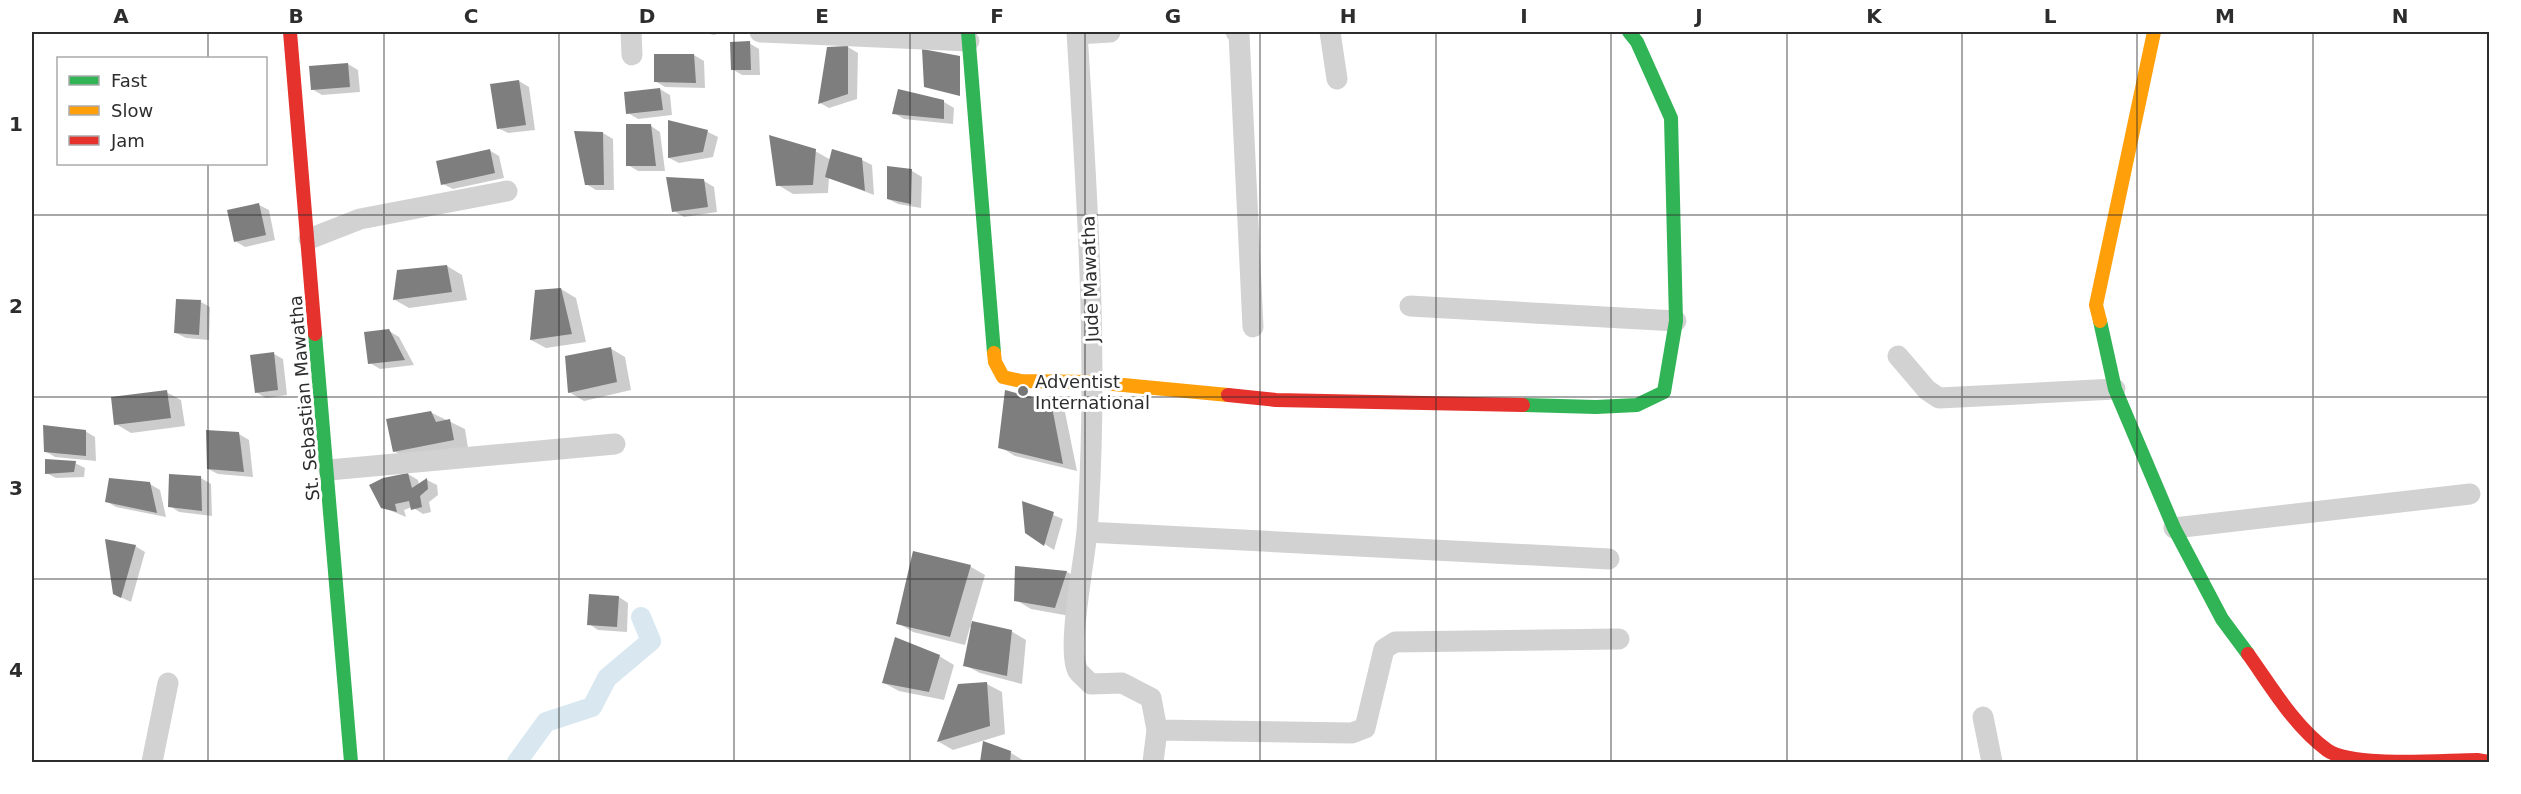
<svg xmlns="http://www.w3.org/2000/svg" width="2521" height="794" font-family="'DejaVu Sans',sans-serif">
	<rect width="100%" height="100%" fill="#fff"/>
	<path fill="#0003" d="M699 32H718L715 35Z
		M749 43 759 49 760 75H742L732 69Z
		M848 47 858 53 857 99 829 108 820 103 828 48Z
		M694 55 704 61 705 88 665 87 655 81Z
		M348 64 358 70 360 92 322 95 312 89Z
		M519 81 529 87 535 130 508 133 498 128Z
		M660 89 670 95 672 115 638 119 628 113Z
		M944 102 954 108 953 124 904 119 894 113Z
		M670 122 708 132 718 137 713 157 679 163 669 158Z
		M651 126 660 132 665 171H638L628 165Z
		M603 133 613 139 614 190H596L586 184Z
		M489 150 499 156 504 178 453 189 443 184Z
		M815 151 831 160H862L872 165 874 195 829 178 828 193 793 194 778 185Z
		M912 171 922 177 921 208 898 204 888 199Z
		M704 181 714 187 717 212 684 217 674 211Z
		M259 205 269 210 275 240 245 247 235 241Z
		M447 266 462 275 467 300 409 308 395 300Z
		M561 289 576 298 586 342 546 348 531 340Z
		M201 302 210 307 209 340 186 338 176 333Z
		M389 331 399 337 414 365 380 369 370 363Z
		M610 348 625 357 631 390 584 401 569 392Z
		M274 354 283 359 287 395 266 398 256 392Z
		M166 392 181 400 185 426 131 433 116 424Z
		M1050 403 1065 412 1077 471 1015 456 1000 447Z
		M430 412 465 429 468 448 409 460 394 451Z
		M85 431 95 437 96 461 55 457 45 451Z
		M239 434 249 440 253 477 218 474 208 469Z
		M75 463 85 468 84 477 56 478 46 473Z
		M408 474 418 480 419 485 427 480 437 485 438 495 429 502 431 512 423 514 412 507 404 510 406 517 382 507Z
		M201 478 211 484 212 516 179 512 170 506Z
		M150 484 160 490 166 517 116 507 106 501Z
		M1024 503 1063 519 1054 550 1026 532Z
		M135 546 145 552 131 602 114 594Z
		M915 553 971 567 985 575 971 623 1011 631 1026 640 1022 684 980 673 965 665 972 627H970L965 645 913 632 898 623Z
		M1017 568 1067 572 1082 580 1070 616 1031 609 1016 600Z
		M619 597 628 603 627 632 598 630 589 624Z
		M939 656 954 665 944 700 899 691 884 683Z
		M987 684 1002 692 1005 734 953 750 939 742 959 685Z
		M985 743 1011 753 1026 762H981Z"/>
	<g fill="none" stroke-linecap="round" stroke-linejoin="round">
		<path stroke="#d8e7f0" stroke-width="20" d="M517 762 546 722 592 707 607 678 651 641 641 617"/>
	</g>
	<path fill="#7e7e7e" d="M750 41 751 70H731L730 42Z
		M848 46V94L818 104 827 47Z
		M922 49 960 56V96L924 87Z
		M654 54H694L696 83 654 82Z
		M348 63 350 87 311 90 309 66Z
		M519 80 526 125 497 129 490 84Z
		M660 88 663 110 626 114 624 92Z
		M898 89 944 100V119L892 114Z
		M668 120 708 130 703 152 668 158Z
		M626 124H651L656 166H626Z
		M574 131 603 132 604 185H585Z
		M769 135 816 149 813 185 776 186Z
		M490 149 495 173 441 185 436 161Z
		M832 149 862 158 865 191 825 177Z
		M887 166 912 169 911 204 887 199Z
		M666 177 704 179 708 207 672 212Z
		M259 203 266 235 234 242 227 210Z
		M447 265 452 292 393 300 397 270Z
		M561 288 572 334 530 340 535 290Z
		M176 299 201 300 199 335 174 333Z
		M389 329 405 360 368 364 364 332Z
		M611 347 617 382 568 393 565 356Z
		M274 352 278 390 255 393 250 355Z
		M167 390 171 418 114 425 111 397Z
		M1005 390 1051 402 1063 464 998 448Z
		M431 411 436 422 450 419 454 440 393 452 386 419Z
		M43 425 86 430V456L44 452Z
		M206 430 239 432 244 472 207 469Z
		M45 459 76 461 74 472 45 474Z
		M408 473 412 488 427 478 428 489 420 496 422 507 411 510 409 501 395 504 397 512 381 508 369 485 383 478Z
		M169 474 201 476 202 511 168 507Z
		M109 478 150 482 157 513 105 502Z
		M1022 501 1054 512 1044 546 1025 533Z
		M105 539 136 545 121 598 113 594Z
		M913 551 971 565 950 637 896 624Z
		M1015 566 1067 571 1055 608 1014 601Z
		M589 594 619 596 617 627 587 625Z
		M972 621 1012 630 1007 676 963 666Z
		M895 637 940 655 929 692 882 683Z
		M987 682 990 726 937 742 958 684Z
		M983 741 1011 751 1010 762H980Z"/>
	<g fill="none" stroke-linecap="round" stroke-linejoin="round">
		<path stroke="#d2d2d2" stroke-width="21" d="M631 32 632 55
			M760 32 969 41
			M1077 32C1087 198 1099 364 1087 531 1085 558 1066 651 1078 671 1081 675 1087 680 1091 684L1122 683 1151 698 1157 730 1153 762
			M1236 32 1239 34 1253 327
			M1330 32 1337 79
			M1077 34 1110 32
			M309 239 360 219 507 191
			M1410 306 1676 321
			M1898 356 1927 390 1939 398 2115 389
			M329 470 615 444
			M2174 528 2470 494
			M1087 532 1609 559
			M1983 717 1992 762
			M1157 730 1352 733 1365 728 1384 649 1395 642 1619 639
			M152 762 168 683"/>
		<path stroke="#30b455" stroke-width="14" d="M968 32 994 353
			M2100 321 2115 389 2174 528 2222 619 2248 654
			M315 334 351 762
			M1523 405 1596 407 1637 405 1664 392 1676 321 1671 118 1637 42 1629 32"/>
		<path stroke="#ff9f0a" stroke-width="14" d="M2100 321 2096 305 2154 32
			M994 353 995 362 1003 377 1021 381 1092 382 1228 395"/>
		<path stroke="#e5322d" stroke-width="14" d="M290 32 315 334
			M1228 395 1276 400 1523 405
			M2248 654C2271 686 2294 726 2327 750 2352 768 2443 760 2477 760L2489 762"/>
	</g>
	<path fill="none" stroke="#2d2d2d" stroke-width="1.5" stroke-opacity="0.55" d="M208 32V58M384 32V762M559 32V762M734 32V762M910 32V762M1085 32V762M1260 32V762M1436 32V762M1611 32V762M1787 32V762M1962 32V762M2137 32V762M2313 32V762M208 164V762M32 215H2490M32 397H2490M32 579H2490"/>
	<circle fill="#767676" stroke="#fff" stroke-width="2" cx="1023" cy="391" r="6"/>
	<g text-anchor="middle" dominant-baseline="central" stroke-width="6" stroke-linejoin="round" paint-order="stroke">
		<g font-size="18" fill="#2d2d2d" stroke="#fff">
			<text transform="translate(1090 279) rotate(-92)">Jude Mawatha</text>
			<text transform="translate(304 398) rotate(-95)">St. Sebastian Mawatha</text>
		</g>
		<g font-size="18" fill="#2d2d2d" stroke="#fff" text-anchor="start">
			<text x="1035" y="381">Adventist<tspan x="1035" dy="21">International</tspan></text>
		</g>
	</g>
	<rect width="2521" height="794" fill="none" stroke="#ffffff" stroke-width="66"/>
	<rect x="57" y="57" width="210" height="108" fill="#ffffff" stroke="#ababab" stroke-width="1.5"/>
	<rect x="69" y="76" width="30" height="9" fill="#30b455" stroke="#ababab" stroke-width="1.5"/>
	<text x="111" y="87" font-size="18" fill="#2d2d2d">Fast</text>
	<rect x="69" y="106" width="30" height="9" fill="#ff9f0a" stroke="#ababab" stroke-width="1.5"/>
	<text x="111" y="117" font-size="18" fill="#2d2d2d">Slow</text>
	<rect x="69" y="136" width="30" height="9" fill="#e5322d" stroke="#ababab" stroke-width="1.5"/>
	<text x="111" y="147" font-size="18" fill="#2d2d2d">Jam</text>
	<rect x="33" y="33" width="2455" height="728" fill="none" stroke="#2d2d2d" stroke-width="2"/>
	<g font-size="20" text-anchor="middle" font-weight="bold" fill="#2d2d2d">
		<text x="121" y="23">A</text>
		<text x="296" y="23">B</text>
		<text x="471" y="23">C</text>
		<text x="647" y="23">D</text>
		<text x="822" y="23">E</text>
		<text x="997" y="23">F</text>
		<text x="1173" y="23">G</text>
		<text x="1348" y="23">H</text>
		<text x="1524" y="23">I</text>
		<text x="1699" y="23">J</text>
		<text x="1874" y="23">K</text>
		<text x="2050" y="23">L</text>
		<text x="2225" y="23">M</text>
		<text x="2400" y="23">N</text>
		<text x="16" y="131">1</text>
		<text x="16" y="313">2</text>
		<text x="16" y="495">3</text>
		<text x="16" y="677">4</text>
	</g>
</svg>
